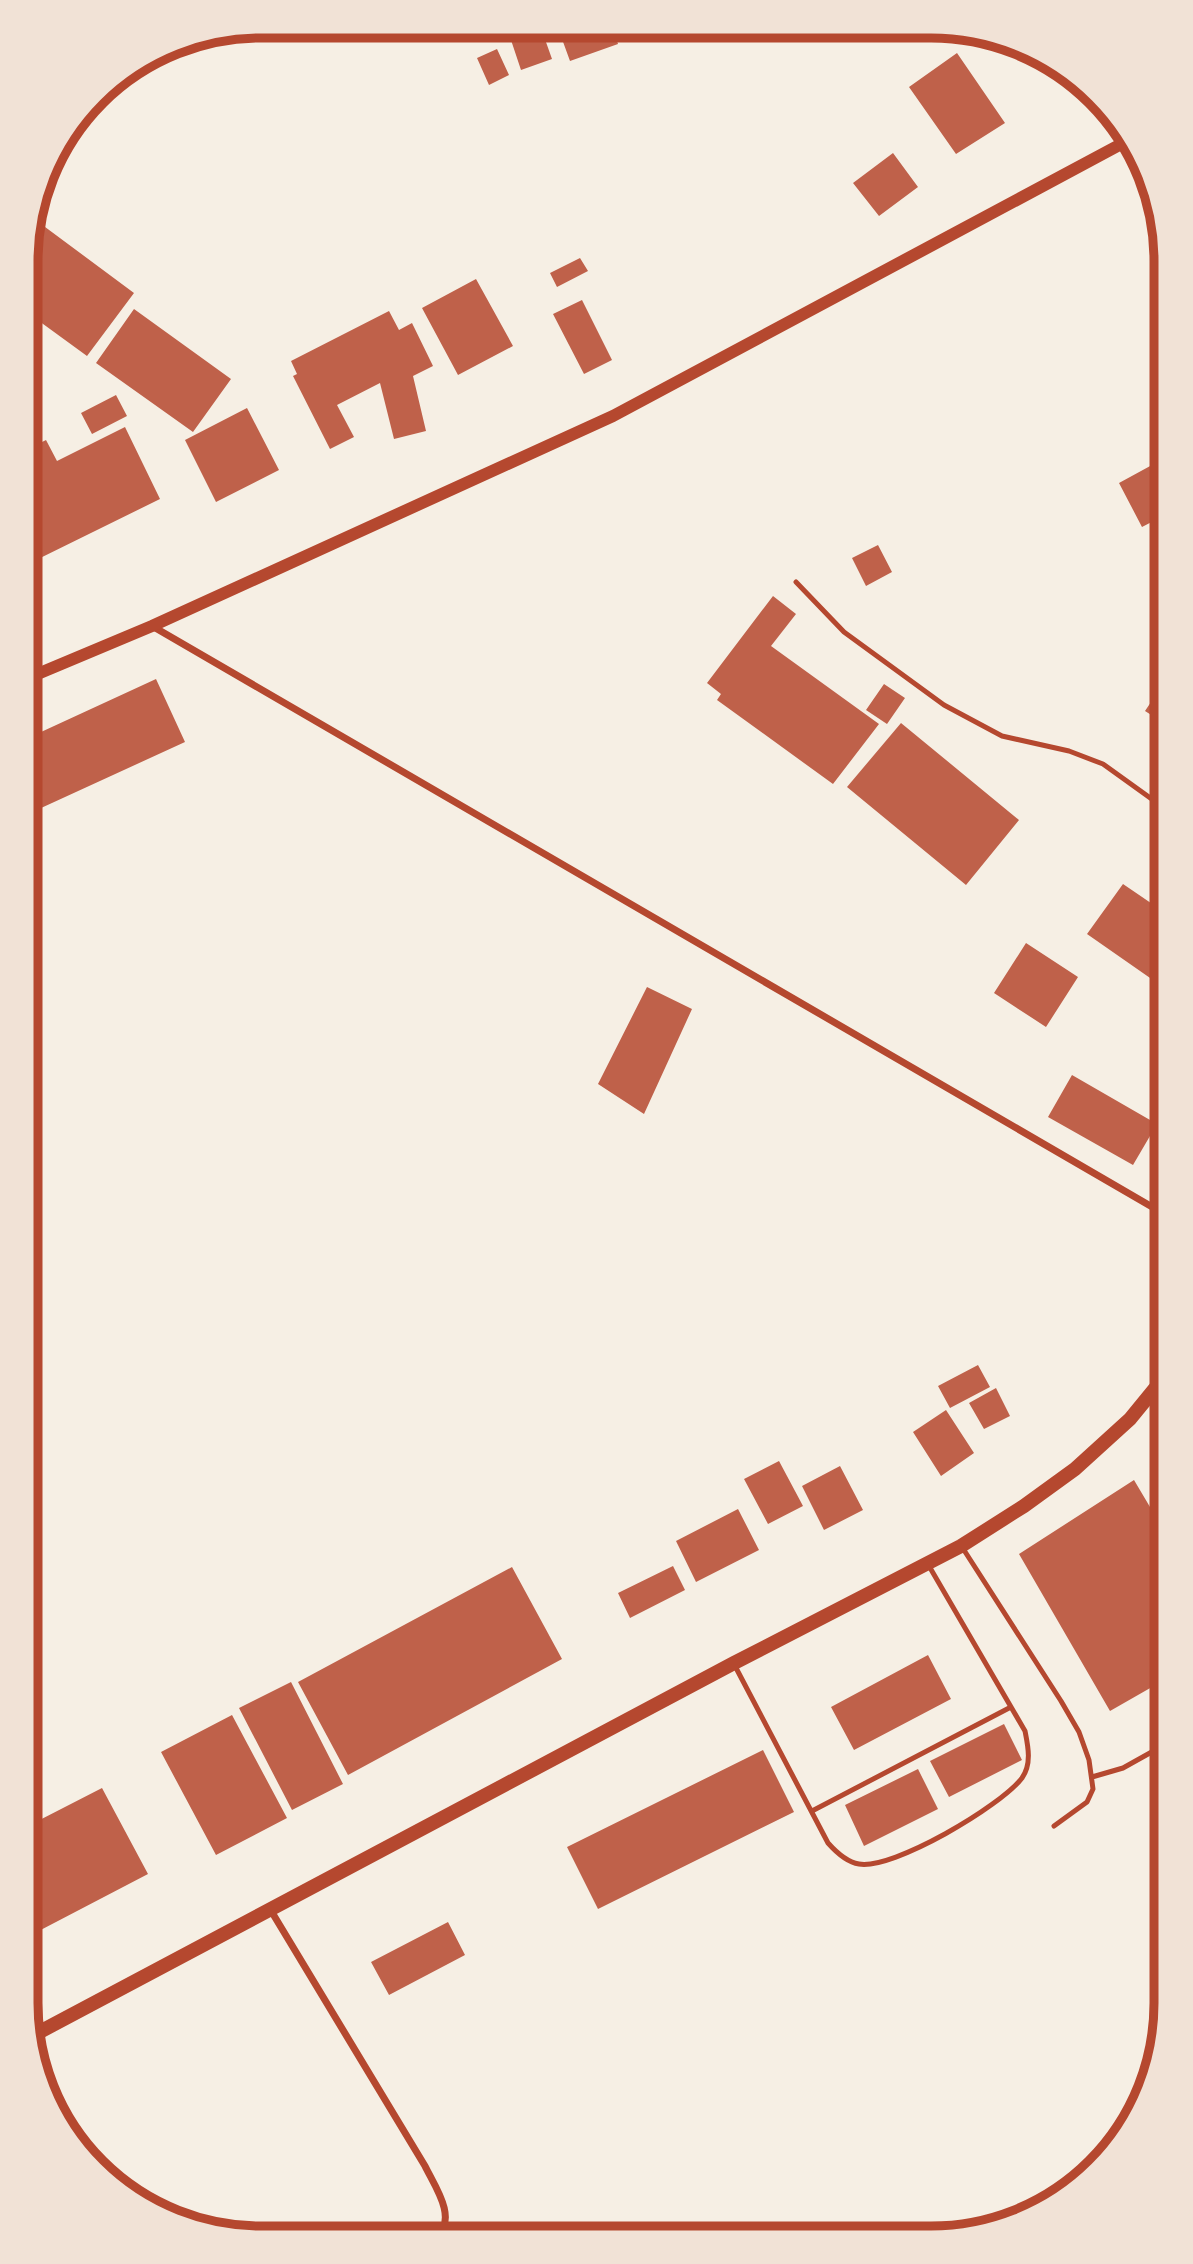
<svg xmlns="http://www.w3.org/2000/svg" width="1193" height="2264" font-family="Commissioner,sans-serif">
	<rect width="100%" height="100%" fill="#f6efe4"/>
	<path fill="#bf614a" d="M526 28H541L552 59 521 70 509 34Z
		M558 28H613L618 44 570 61Z
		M497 49 509 75 489 85 477 58Z
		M957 53 1005 123 956 154 909 87Z
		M893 153 918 187 879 216 853 183Z
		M37 221 134 293 87 356 28 313V233Z
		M580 258 588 271 557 287 550 273Z
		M476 279 513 346 458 375 422 308Z
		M582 300 612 360 584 374 553 314Z
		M134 309 231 379 193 432 96 363Z
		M389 311 399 330 412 323 433 366 413 376 426 431 394 439 380 383 337 405 354 437 330 449 293 376 297 374 291 361Z
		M116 395 127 416 92 434 81 413Z
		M247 408 279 470 216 502 185 440Z
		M125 427 160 499 28 564V449L46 440 57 461Z
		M1152 465 1167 493V514L1142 527 1119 483Z
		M878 545 892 572 866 586 852 558Z
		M773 596 796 614 771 646 879 724 833 784 717 700 721 694 707 683Z
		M1167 678V725L1145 711Z
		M156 679 185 742 28 814V738Z
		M884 684 905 698 887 724 866 710Z
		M901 723 1019 820 966 885 847 787Z
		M1123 884 1167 914V982L1163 987 1087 934Z
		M1026 943 1078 977 1046 1027 994 993Z
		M647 987 692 1009 644 1114 598 1084Z
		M1072 1075 1157 1124 1133 1165 1048 1117Z
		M978 1365 990 1387 950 1408 938 1386Z
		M996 1388 1010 1416 984 1429 969 1403Z
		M946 1410 974 1453 941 1476 913 1432Z
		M779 1461 803 1506 768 1524 744 1479Z
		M840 1466 863 1510 824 1530 802 1486Z
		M1134 1480 1166 1534V1679L1110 1711 1019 1554Z
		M738 1509 759 1550 696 1582 676 1541Z
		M673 1566 685 1590 630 1618 618 1593Z
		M512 1567 562 1659 348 1775 298 1682Z
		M928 1655 951 1699 854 1750 831 1707Z
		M291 1682 343 1784 292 1810 239 1708Z
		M232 1715 287 1818 216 1855 161 1752Z
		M1004 1724 1022 1760 949 1797 930 1761Z
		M763 1750 794 1812 598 1909 567 1847Z
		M918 1769 938 1809 864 1846 845 1805Z
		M102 1788 148 1874 33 1934 26 1920V1827Z
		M448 1922 465 1955 389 1995 371 1962Z"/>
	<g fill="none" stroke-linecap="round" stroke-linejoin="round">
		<path stroke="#b5482f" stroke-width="5" d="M189 41 289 26
			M796 582 844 632 944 705 1002 736 1069 751 1103 764 1167 810
			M962 1547 1061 1701 1079 1732 1089 1760 1093 1789 1087 1802 1054 1826
			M735 1666 828 1843C836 1852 846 1862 859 1864 893 1870 1001 1806 1022 1778 1032 1764 1028 1746 1025 1731L929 1566
			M1092 1777 1123 1768 1166 1744
			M812 1811 1011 1707"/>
		<path stroke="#b5482f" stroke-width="7" d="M152 626 1166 1215
			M270 1909 425 2166C434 2185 458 2218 437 2236"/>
		<path stroke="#b5482f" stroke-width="12" d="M28 678 152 626 613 416 1125 142"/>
		<path stroke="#b5482f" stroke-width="14" d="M32 2036 734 1663 961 1546 1024 1506 1075 1469 1130 1419 1166 1375"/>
	</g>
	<path d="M0 0H1193V2264H0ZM261 38H931A223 223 0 0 1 1154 261V2003A223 223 0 0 1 931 2226H261A223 223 0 0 1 38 2003V261A223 223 0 0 1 261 38Z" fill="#f1e2d6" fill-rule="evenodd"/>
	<path fill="none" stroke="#b5482f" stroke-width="9" d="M261 38H931A223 223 0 0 1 1154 261V2003A223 223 0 0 1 931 2226H261A223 223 0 0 1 38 2003V261A223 223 0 0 1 261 38Z"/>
</svg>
